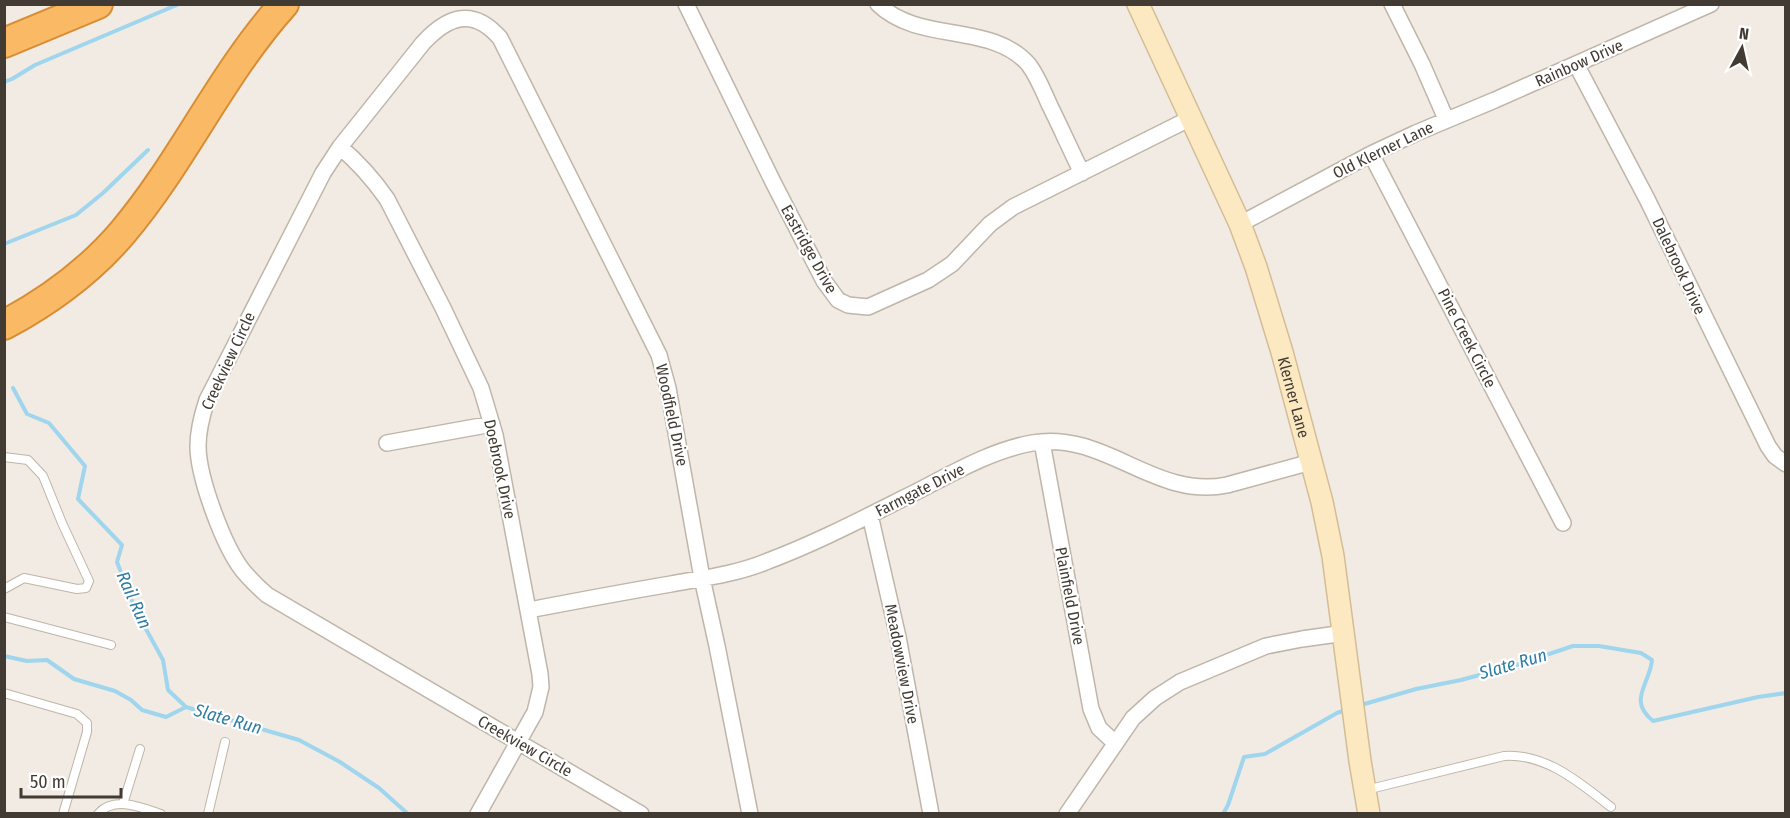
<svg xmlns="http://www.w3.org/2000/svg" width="1790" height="818" font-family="'Fira Sans Condensed',sans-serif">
	<rect width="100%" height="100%" fill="#f1ebe3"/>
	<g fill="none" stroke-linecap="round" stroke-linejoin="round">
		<path stroke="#9fd5ed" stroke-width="4" d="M4 82 12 79 35 65 179 4
			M4 244 76 215 103 193 148 150
			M13 388 27 414 49 423 85 466 78 499 122 545 117 562 136 611 163 660 168 690 186 707
			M4 656 27 661 47 660 74 679 115 691 131 700 142 710 166 717 186 707 299 740 340 762 379 788 408 814
			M1361 705 1416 689 1461 680 1513 666 1573 646H1599L1641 653 1652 660C1650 684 1627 700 1653 721L1758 697 1786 693
			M1223 814 1228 805 1244 757 1265 754 1337 713 1348 709"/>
		<g stroke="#bfb5a9" stroke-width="10">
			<path id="lane" d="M4 457 28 460 43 476 62 523 89 581 86 588 77 589 24 578 4 589
				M4 617 111 645
				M4 693 77 714 87 723V732L63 814
				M1366 790 1504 756C1546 753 1580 783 1611 807
				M123 804 140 749
				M98 814C114 795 143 808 161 814
				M208 814 225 742"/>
		</g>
		<g stroke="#bfb5a9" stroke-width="18">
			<path id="street" d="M686 4 773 182 824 281 838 300 848 305 868 307 928 280 952 264 990 224 1013 207 1191 118
				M878 4C919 44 993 22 1029 65 1038 77 1044 93 1050 106 1061 128 1071 151 1082 173
				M1392 4 1422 64 1446 119
				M1576 64 1647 199 1768 446 1775 456 1786 464
				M340 147C359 163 373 179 387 199L443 308 481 388 495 435 540 674 541 687 535 712 478 814
				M1371 154 1563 523
				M1240 224 1371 154 1416 133 1495 100 1711 4
				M1042 442 1091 709 1099 728 1115 743
				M387 443 492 424
				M870 515 898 637 931 814
				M529 610C576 601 624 592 671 584 704 578 737 574 768 561 816 543 862 519 908 496 948 476 988 451 1032 443 1105 430 1154 500 1227 485L1311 462
				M641 814 267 595C259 588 251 580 244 572 224 548 198 477 198 446 198 430 202 415 207 400L323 173 340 147 423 43C448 16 473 7 500 38L659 355 668 388 702 578 717 646 750 814
				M1067 814 1133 718 1155 698 1180 682 1266 646 1302 639 1345 633"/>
		</g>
		<g stroke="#d3bd95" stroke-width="24">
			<g id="secondary">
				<path id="s1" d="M1138 4 1240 224 1256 267 1282 352 1322 502 1333 556 1360 761 1369 814"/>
			</g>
		</g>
		<g stroke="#d88d35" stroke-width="32">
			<path id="highway" d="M4 43 98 4
				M4 325C49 301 90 271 123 232 183 161 221 74 284 4"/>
		</g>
		<use href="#lane" stroke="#fff" stroke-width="8"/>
		<use href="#street" stroke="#fff" stroke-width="15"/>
		<use href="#secondary" stroke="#fde9c1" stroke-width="21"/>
		<use href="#highway" stroke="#faba65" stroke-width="28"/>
	</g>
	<g text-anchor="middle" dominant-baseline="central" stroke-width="4.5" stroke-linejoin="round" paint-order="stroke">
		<g font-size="16" fill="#423b33" stroke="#fff">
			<text transform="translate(1579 63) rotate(-24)">Rainbow Drive</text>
			<text transform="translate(1383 150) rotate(-26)">Old Klerner Lane</text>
			<text transform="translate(809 249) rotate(61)">Eastridge Drive</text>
			<text transform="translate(1679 266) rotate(65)">Dalebrook Drive</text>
			<text transform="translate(1467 338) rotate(63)">Pine Creek Circle</text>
			<text transform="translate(228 361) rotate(-65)">Creekview Circle</text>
			<text stroke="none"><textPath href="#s1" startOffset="424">Klerner Lane</textPath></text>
			<text transform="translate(672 415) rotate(78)">Woodfield Drive</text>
			<text transform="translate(500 469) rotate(78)">Doebrook Drive</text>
			<text transform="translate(920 490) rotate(-27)">Farmgate Drive</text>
			<text transform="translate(1070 596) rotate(79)">Plainfield Drive</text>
			<text transform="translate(902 664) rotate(79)">Meadowview Drive</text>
			<text transform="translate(525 746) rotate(30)">Creekview Circle</text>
		</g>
		<g font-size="18" font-style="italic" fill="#2e7da2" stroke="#fff">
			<text transform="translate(134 600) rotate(66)">Rail Run</text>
			<text transform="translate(1513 664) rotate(-16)">Slate Run</text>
			<text transform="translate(228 719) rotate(16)">Slate Run</text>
		</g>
	</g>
	<rect width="1790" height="818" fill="none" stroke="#423b33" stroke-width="12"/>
	<g transform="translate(1742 48) rotate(8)" stroke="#ffffff" stroke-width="4.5" paint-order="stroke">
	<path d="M0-4.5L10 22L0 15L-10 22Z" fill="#423b33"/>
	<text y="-9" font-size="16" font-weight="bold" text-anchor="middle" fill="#423b33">N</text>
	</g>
	<path d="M21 788v9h100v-9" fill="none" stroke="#423b33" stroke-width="3"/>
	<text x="30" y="788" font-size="18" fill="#423b33" stroke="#ffffff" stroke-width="4.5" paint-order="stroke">50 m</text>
</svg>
